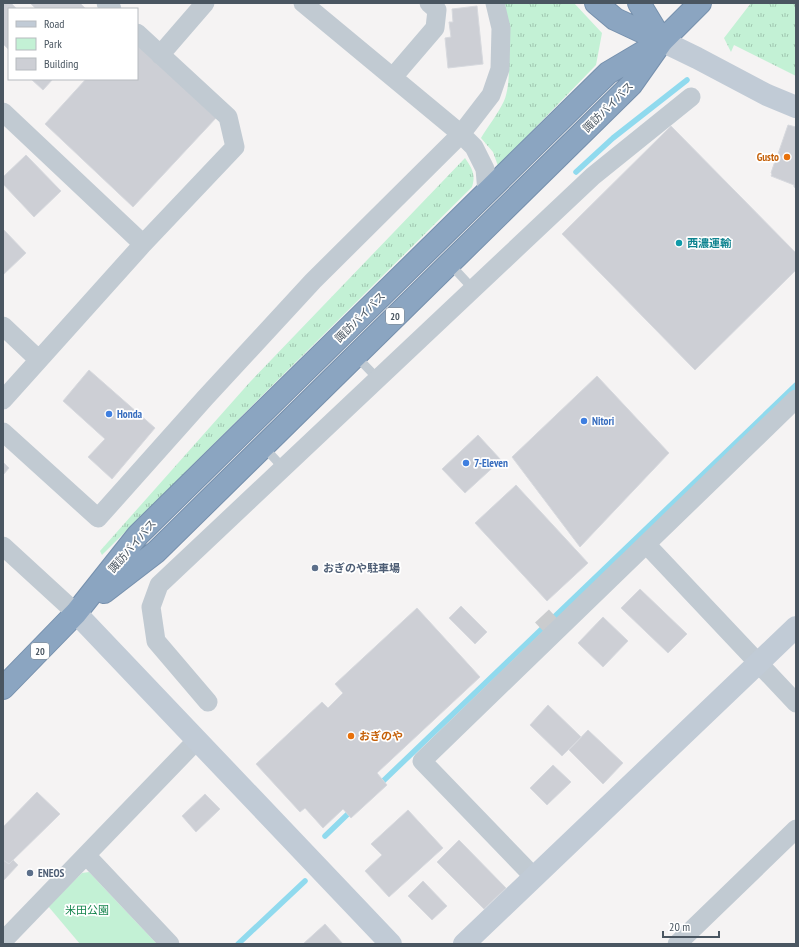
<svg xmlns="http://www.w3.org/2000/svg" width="799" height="947" font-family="'PT Sans Narrow','Noto Sans JP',sans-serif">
	<defs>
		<pattern id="grass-tufts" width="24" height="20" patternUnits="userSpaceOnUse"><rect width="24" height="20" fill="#c3f1d5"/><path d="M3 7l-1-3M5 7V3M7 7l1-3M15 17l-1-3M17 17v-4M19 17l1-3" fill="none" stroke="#a0c6b0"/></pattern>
	</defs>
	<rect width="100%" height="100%" fill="#f5f3f3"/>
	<path fill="url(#grass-tufts)" d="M504 3H574L602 33 596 65 498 166 493 152 481 138C488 126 498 114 504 101 514 78 506 28 504 3Z
		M751 3H796V76L734 45 731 52 724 38Z
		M465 158C472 168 476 175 472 187L102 555 100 551 250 382Z"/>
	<path fill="#c3f1d5" d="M89 872 157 944H80L48 906 82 873Z"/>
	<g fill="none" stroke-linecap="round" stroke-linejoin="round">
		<path stroke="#90daee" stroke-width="5.5" d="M576 172 613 138 687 80
			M379 785 796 385
			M325 836 352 810
			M238 944 305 881"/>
	</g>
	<path fill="#cdcfd5" stroke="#d7d9de" d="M3 3H11L17 9H9V50L3 44Z
		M30 3H80L86 9H36Z
		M477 6 483 64 448 68 445 38 451 37 449 22H453L452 9Z
		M137 44 216 118 133 207 45 124 86 79H137Z
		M31 79H53L43 90Z
		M788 125 796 127V188L794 187V185L771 176 772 174 771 173 776 158 778 159 779 155 778 154Z
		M671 126 796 253V270L695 370 562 234Z
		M26 155 61 191 34 217 3 184V177Z
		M3 229 26 253 3 275Z
		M89 370 155 428 112 479 88 457 105 439 63 401Z
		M597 376 669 453 580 547 512 457Z
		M478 435 501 460 465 493 442 469Z
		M3 462 9 468 3 475Z
		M516 485 588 563 547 601 475 523Z
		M640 589 687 634 668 653 621 608Z
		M461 606 487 632 475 644 449 618Z
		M417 608 480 677 377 773 387 785 351 818 343 809 323 828 305 808 300 812 256 764 322 702 328 708 343 693 335 684Z
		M603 617 628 641 603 667 578 643Z
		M548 705 581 737 562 756 530 725Z
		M588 730 623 763 603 784 569 750Z
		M553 765 571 782 547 805 530 788Z
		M37 792 60 814 9 864 3 860V827Z
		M205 794 220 809 196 832 182 816Z
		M408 810 443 848 389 897 365 871 382 855 371 844Z
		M459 840 506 888 484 909 437 862Z
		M3 860 9 864 13 860 18 865 3 881Z
		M423 881 447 906 432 920 408 896Z
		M325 924 343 944H303Z"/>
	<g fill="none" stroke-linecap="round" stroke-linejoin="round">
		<path stroke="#caccce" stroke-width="19" stroke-dasharray="19 10" stroke-linecap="butt" d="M542 616 556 631"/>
		<g stroke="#7690ad" stroke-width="24">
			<path id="highway" d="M596 3 615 19 662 41
				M639 3 662 41
				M104 592 156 552 631 85 662 41 700 3
				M3 688 76 613 138 535 608 73 662 41"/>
		</g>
		<path stroke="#c1cad2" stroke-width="9" d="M449 263 475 291
			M355 355 379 380
			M263 446 285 470"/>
		<path stroke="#c1cad2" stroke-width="19" d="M106 3 112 9
			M303 3 461 134 474 147 485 169 487 192
			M160 55 205 3
			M393 77 435 28 437 10 429 3
			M3 112 143 244
			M3 326 39 360
			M3 400 143 244 235 147 228 117 137 33
			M3 432 98 518 205 398 313 281 461 134 491 95 500 69 501 28 495 3
			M646 544 796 703
			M3 546 76 613
			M208 702 156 641 151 607 159 585 593 176 691 97
			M86 855 170 944
			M534 877 422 761 796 399
			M3 941 197 740
			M677 944 796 829"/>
		<path stroke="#c1cbd6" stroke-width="22" d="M662 41 697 58 767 95 796 107
			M76 613 391 944
			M464 944 796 627"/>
		<use href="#highway" stroke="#8ba5c1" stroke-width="22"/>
	</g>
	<g fill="#e8710a" stroke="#fff" stroke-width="1.5">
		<circle cx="787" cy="157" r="4"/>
		<circle cx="351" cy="736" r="4"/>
	</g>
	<circle fill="#0f9aa8" stroke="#fff" stroke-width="1.5" cx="679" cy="243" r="4"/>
	<g fill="#3f7fe0" stroke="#fff" stroke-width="1.5">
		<circle cx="109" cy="414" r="4"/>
		<circle cx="584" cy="421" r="4"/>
		<circle cx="466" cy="463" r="4"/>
	</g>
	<g fill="#5c6f8a" stroke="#fff" stroke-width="1.5">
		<circle cx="315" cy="568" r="4"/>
		<circle cx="30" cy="873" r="4"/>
	</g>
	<g text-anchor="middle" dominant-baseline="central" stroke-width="3.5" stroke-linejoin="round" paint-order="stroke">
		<g fill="#fff" stroke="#808990" stroke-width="1">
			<rect x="386" y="308" width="18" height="16" rx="3"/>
			<rect x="31" y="643" width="18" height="16" rx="3"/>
		</g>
		<g font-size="10" font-weight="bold" fill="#4a5661">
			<text x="395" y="316">20</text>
			<text x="40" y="651">20</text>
		</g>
		<g font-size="11" fill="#4a5661" stroke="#fff">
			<text transform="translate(608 107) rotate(-45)">諏訪バイパス</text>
			<text transform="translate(360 317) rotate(-45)">諏訪バイパス</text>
			<text transform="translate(132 546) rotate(-49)">諏訪バイパス</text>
		</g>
		<g font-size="11" font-weight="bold" fill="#c56008" stroke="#fff" text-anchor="end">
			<text x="779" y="157">Gusto</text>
			<text x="359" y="736" text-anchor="start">おぎのや</text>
		</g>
		<g font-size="11" font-weight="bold" fill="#0d838f" stroke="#fff" text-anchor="start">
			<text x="687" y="243">西濃運輸</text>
		</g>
		<g font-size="11" font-weight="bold" fill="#366cbe" stroke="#fff" text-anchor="start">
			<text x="117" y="414">Honda</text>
			<text x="592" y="421">Nitori</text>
			<text x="474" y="463">7-Eleven</text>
		</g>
		<g font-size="11" font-weight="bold" fill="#4e5e75" stroke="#fff" text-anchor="start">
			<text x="323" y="568">おぎのや駐車場</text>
			<text x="38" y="873">ENEOS</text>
		</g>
		<g font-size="11" fill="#17864f" stroke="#fff">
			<text x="87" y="910">米田公園</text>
		</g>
	</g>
	<rect width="799" height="947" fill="none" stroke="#4a5661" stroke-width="8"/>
	<rect x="8" y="8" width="130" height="72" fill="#ffffff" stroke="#b7bbc0"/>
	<rect x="16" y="21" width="20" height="6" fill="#c1cbd6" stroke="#b7bbc0"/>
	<text x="44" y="28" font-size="12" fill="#4a5661">Road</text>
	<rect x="16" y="38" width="20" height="12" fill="#c3f1d5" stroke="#b7bbc0"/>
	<text x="44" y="48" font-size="12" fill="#4a5661">Park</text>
	<rect x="16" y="58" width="20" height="12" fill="#cdcfd5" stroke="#b7bbc0"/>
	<text x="44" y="68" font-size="12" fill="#4a5661">Building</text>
	<path d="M663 931v6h56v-6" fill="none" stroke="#4a5661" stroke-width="2"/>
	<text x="669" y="931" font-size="12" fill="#4a5661" stroke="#ffffff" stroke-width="3" paint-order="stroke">20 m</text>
</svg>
